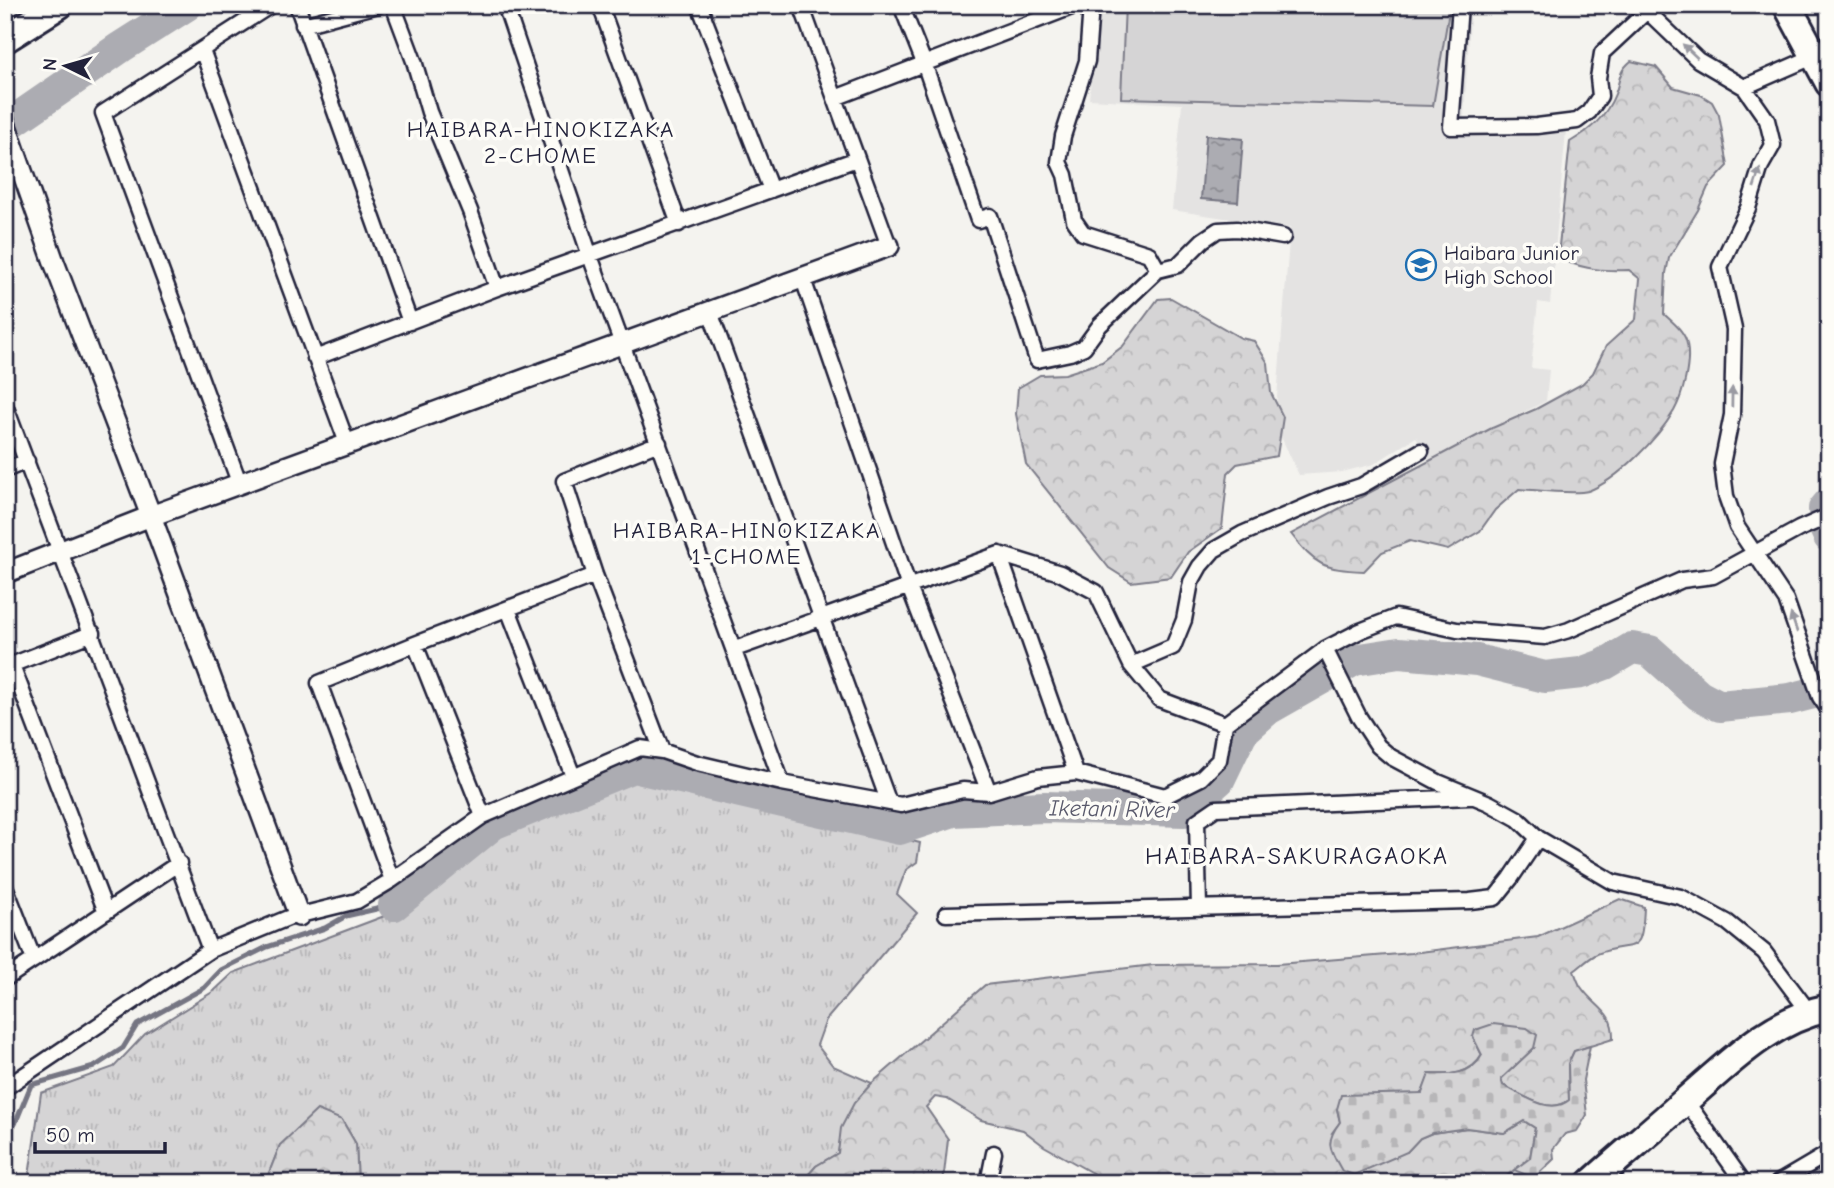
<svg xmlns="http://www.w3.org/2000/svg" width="1834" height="1188" font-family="'Comic Neue',sans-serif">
	<defs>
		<pattern id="grass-tufts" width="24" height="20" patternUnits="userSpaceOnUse" patternTransform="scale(1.75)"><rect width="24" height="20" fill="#d5d4d5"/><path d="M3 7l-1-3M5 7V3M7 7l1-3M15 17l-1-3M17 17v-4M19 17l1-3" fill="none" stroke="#b7b6b8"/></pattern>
		<pattern id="forest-crowns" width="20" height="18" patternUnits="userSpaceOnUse" patternTransform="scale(1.75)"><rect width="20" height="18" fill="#d5d4d5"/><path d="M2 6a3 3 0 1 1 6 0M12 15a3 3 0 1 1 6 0" fill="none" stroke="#b7b6b8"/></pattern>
		<pattern id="cemetery-stones" width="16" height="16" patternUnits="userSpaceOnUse" patternTransform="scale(1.75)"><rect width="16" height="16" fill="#d5d4d5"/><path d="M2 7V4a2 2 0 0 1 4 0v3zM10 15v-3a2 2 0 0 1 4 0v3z" fill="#b7b6b8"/></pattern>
		<pattern id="water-ripples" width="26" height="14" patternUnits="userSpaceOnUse" patternTransform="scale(1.75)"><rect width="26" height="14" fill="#acacb2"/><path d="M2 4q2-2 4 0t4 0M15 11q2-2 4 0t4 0" fill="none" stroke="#8c8c92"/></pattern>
	</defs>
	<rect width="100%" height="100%" fill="#f4f3ef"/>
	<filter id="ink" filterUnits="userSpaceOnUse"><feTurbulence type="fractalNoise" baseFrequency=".0143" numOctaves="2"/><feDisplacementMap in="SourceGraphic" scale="14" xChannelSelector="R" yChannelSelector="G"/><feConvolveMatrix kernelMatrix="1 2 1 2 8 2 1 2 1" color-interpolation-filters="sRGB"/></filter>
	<g filter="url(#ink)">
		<path fill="#e4e3e2" d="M1098 5H1471L1463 131H1566L1550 304 1538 302 1531 368 1549 370 1546 401 1430 460 1416 437 1374 464 1342 472 1299 475 1275 424 1290 228 1172 210 1182 104 1089 99Z"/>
		<path fill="url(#grass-tufts)" stroke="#7c7b88" stroke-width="2" d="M637 777H663L920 843 917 862 906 870 897 894 917 913 826 1020 817 1045 833 1066 872 1083C850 1107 842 1121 838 1153L816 1166 801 1183H358L356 1144 342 1120 280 1145 265 1183H28L41 1093 114 1067 145 1034 214 991 233 973 403 909 499 831Z"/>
		<path fill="url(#forest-crowns)" stroke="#7c7b88" stroke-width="2" d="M1631 61 1656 67 1673 87 1701 95 1712 102 1719 115 1728 166 1708 187 1698 210 1669 258 1666 273 1664 314C1673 323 1685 331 1687 344 1691 363 1683 395 1674 411 1658 438 1618 480 1588 491 1575 495 1535 490 1519 489L1495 510 1480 531 1448 550 1410 541 1382 552 1364 571C1323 569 1316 566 1291 534L1490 429 1536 409 1582 384 1593 373 1606 346 1636 319 1640 279 1629 270C1602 271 1588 270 1562 260L1559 246 1570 142C1590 130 1606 117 1615 94 1621 79 1617 73 1631 61Z
			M1171 298 1241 338 1254 341 1268 363 1271 393 1283 417 1277 456 1237 464 1228 473 1222 528 1188 552 1171 577 1131 582 1109 568 1026 464 1016 414 1018 388 1040 375 1065 374 1102 362 1123 346 1158 299Z
			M1620 899 1644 907C1642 960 1635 939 1597 954 1589 958 1581 966 1574 971 1576 976 1578 983 1581 987 1595 1008 1614 1010 1613 1039L1574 1051 1568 1064 1569 1100C1550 1116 1521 1094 1502 1085L1501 1079 1534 1048 1473 1037 1482 1055C1471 1075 1449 1075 1430 1074L1422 1093 1337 1109 1340 1122 1332 1133 1407 1152 1420 1138 1432 1133 1467 1128 1504 1133 1524 1121 1535 1128 1530 1158 1498 1183H1105L1101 1178 1044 1146 1023 1130 981 1120 947 1099 935 1097 926 1107 948 1139 943 1183H801L816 1166 838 1153 841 1128 854 1103 872 1083 985 985 1153 965 1277 964 1412 953 1538 937Z
			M317 1110 342 1120 356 1144 358 1183H265L280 1145Z"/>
		<path fill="url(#cemetery-stones)" stroke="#7c7b88" stroke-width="2" d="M1493 1024 1527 1028 1537 1035 1534 1048 1501 1079 1503 1085C1521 1094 1550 1116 1569 1100L1568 1064 1574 1051 1590 1046 1583 1080 1587 1115 1577 1131 1565 1134 1553 1149 1554 1159 1534 1178 1514 1170 1530 1158 1535 1128 1524 1121 1504 1133 1467 1128 1432 1133 1420 1138 1407 1152 1354 1175 1342 1171C1330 1150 1324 1143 1340 1122L1337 1109 1341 1095 1422 1093 1429 1074C1449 1075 1472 1075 1482 1055L1473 1037 1475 1030Z"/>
		<path fill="#d5d4d5" stroke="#7c7b88" stroke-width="2" d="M1125 5H1450L1433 106 1121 98Z"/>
		<path fill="url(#water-ripples)" stroke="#757582" stroke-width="2" d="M1206 135 1243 139 1238 202 1201 199Z"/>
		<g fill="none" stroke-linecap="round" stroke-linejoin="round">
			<path stroke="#757582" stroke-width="5" d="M5 1132 15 1124 31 1085 94 1067 123 1048 137 1025 204 988 221 970 267 947 325 928 346 916 394 905"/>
			<path stroke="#acacb2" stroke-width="32" d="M5 127 121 47 187 5
				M1829 503 1824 509 1825 528 1829 537
				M394 905 493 824 633 767 899 829 953 811 1045 807 1184 811 1219 780 1242 732 1268 709 1354 660 1399 653 1434 656 1477 660 1545 677 1581 673 1605 664 1632 648 1650 651 1699 695 1720 706 1790 699 1829 689
				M1820 1183 1829 1176"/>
			<g stroke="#22223b" stroke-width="19">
				<path id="street" d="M297 5 410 322
					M393 5 414 61 429 112 470 211 497 288
					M505 5 590 256 782 783
					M600 5 679 224
					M699 5 771 190
					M801 5 889 246
					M901 5 924 63 978 220 990 216 1037 360 1070 353 1084 347 1100 325 1158 270 1178 265 1203 240 1218 230 1237 229 1283 237
					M1091 5 1087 61 1063 136 1059 162 1065 175 1074 220 1083 233 1149 254 1158 270
					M1460 5 1451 127 1537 126 1577 121 1589 112 1600 96 1598 78 1602 53 1647 11
					M1645 5 1647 11 1698 60 1744 87 1767 120 1773 145 1761 166 1748 208 1720 267 1734 329 1732 415 1722 464 1726 496 1737 527 1786 600 1820 697 1829 710
					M303 25 378 5
					M202 50 347 443
					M1744 87 1815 56
					M835 98 1077 5
					M803 279 909 587 989 792
					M710 312 889 803
					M315 358 497 288 857 159
					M5 405 210 950
					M659 443 564 481 595 575 662 751
					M5 470 27 461
					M239 482 103 113 271 5
					M999 554 1076 773
					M508 609 573 776
					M415 644 483 816
					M735 649 999 554 1060 573 1096 592 1131 665 1159 699 1225 724
					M1325 649 1359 717 1378 746 1391 757 1438 782 1489 803 1518 819 1538 838 1613 882 1681 897 1727 922 1764 952 1809 1012
					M12 665 106 912
					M1131 665 1173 647 1184 620 1191 582 1200 566 1214 550 1242 534 1328 497 1361 486 1421 451
					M6 667 93 633
					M392 880 319 683 415 644 595 575
					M5 886 34 960
					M1199 908 1197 821 1216 808 1469 797
					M946 914 1470 901 1495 898 1511 878 1538 838
					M5 979 179 863
					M5 1088 210 950 288 918 357 901 392 880 483 816 640 748 662 751 697 763 782 783 901 805 963 790 989 792 1038 777 1076 773 1165 796 1201 778 1219 760 1225 724 1325 649 1360 631 1396 617 1457 630 1545 637 1569 630 1682 580 1713 576 1799 529 1829 516
					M1686 1101 1744 1183
					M988 1183 994 1153
					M1778 1183 1829 1153"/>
			</g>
			<g stroke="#22223b" stroke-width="24">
				<path id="secondary" d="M5 123 54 262 151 516 5 573
					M299 916 151 516 889 246"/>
			</g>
			<g stroke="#22223b" stroke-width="32">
				<path id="highway" d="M1787 5 1829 83
					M5 39 59 5
					M1591 1183C1622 1155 1654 1129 1685 1101 1729 1063 1770 1020 1829 1008"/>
			</g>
			<use href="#street" stroke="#fdfcf7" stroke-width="14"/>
			<use href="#secondary" stroke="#fdfcf7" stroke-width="19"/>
			<use href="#highway" stroke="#fdfcf7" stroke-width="26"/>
		</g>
		<defs><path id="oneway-solid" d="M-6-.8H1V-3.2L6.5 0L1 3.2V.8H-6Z" transform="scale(1.75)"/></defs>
		<g fill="#9a9aa2">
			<use href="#oneway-solid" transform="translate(1690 51) rotate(-137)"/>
			<use href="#oneway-solid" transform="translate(1757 178) rotate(-72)"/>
			<use href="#oneway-solid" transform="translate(1732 397) rotate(-89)"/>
			<use href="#oneway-solid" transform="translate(1794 623) rotate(-109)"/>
		</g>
	</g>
	<defs>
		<g id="school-ring" transform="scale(1.575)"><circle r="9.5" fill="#fdfcf7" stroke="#1f6fb2" stroke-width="1.5"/><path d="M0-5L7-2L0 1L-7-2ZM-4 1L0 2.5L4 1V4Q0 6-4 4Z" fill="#1f6fb2"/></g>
	</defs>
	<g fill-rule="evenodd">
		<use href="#school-ring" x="1421" y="265"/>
	</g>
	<g text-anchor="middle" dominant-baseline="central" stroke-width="7" stroke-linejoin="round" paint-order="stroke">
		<g font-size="21" fill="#22223b" stroke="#fdfcf7" text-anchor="start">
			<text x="1444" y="253">Haibara Junior<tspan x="1444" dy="24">High School</tspan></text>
		</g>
		<g font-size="23" letter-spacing="2" fill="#22223b" stroke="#fdfcf7">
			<text x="541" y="129">HAIBARA-HINOKIZAKA<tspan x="541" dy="26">2-CHOME</tspan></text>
			<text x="747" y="530">HAIBARA-HINOKIZAKA<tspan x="747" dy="26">1-CHOME</tspan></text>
		</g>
		<g font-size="23" font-style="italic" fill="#59596b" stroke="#fdfcf7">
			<text transform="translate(1112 809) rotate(1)">Iketani River</text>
		</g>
		<g font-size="24" letter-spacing="2" fill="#22223b" stroke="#fdfcf7">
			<text x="1297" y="856">HAIBARA-SAKURAGAOKA</text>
		</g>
	</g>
	<rect width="1834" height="1188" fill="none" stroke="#fdfcf7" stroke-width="28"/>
	<rect x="14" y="14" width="1806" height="1160" fill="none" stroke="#22223b" stroke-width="2.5" filter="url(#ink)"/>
	<g transform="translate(66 66) rotate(275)" stroke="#fdfcf7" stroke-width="5" paint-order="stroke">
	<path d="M0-5L12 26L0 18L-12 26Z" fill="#22223b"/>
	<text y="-10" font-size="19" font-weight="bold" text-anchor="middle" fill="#22223b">N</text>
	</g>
	<path d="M35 1142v10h130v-10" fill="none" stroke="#22223b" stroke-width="3.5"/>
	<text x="46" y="1142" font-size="21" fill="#22223b" stroke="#fdfcf7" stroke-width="5" paint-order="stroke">50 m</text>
</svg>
